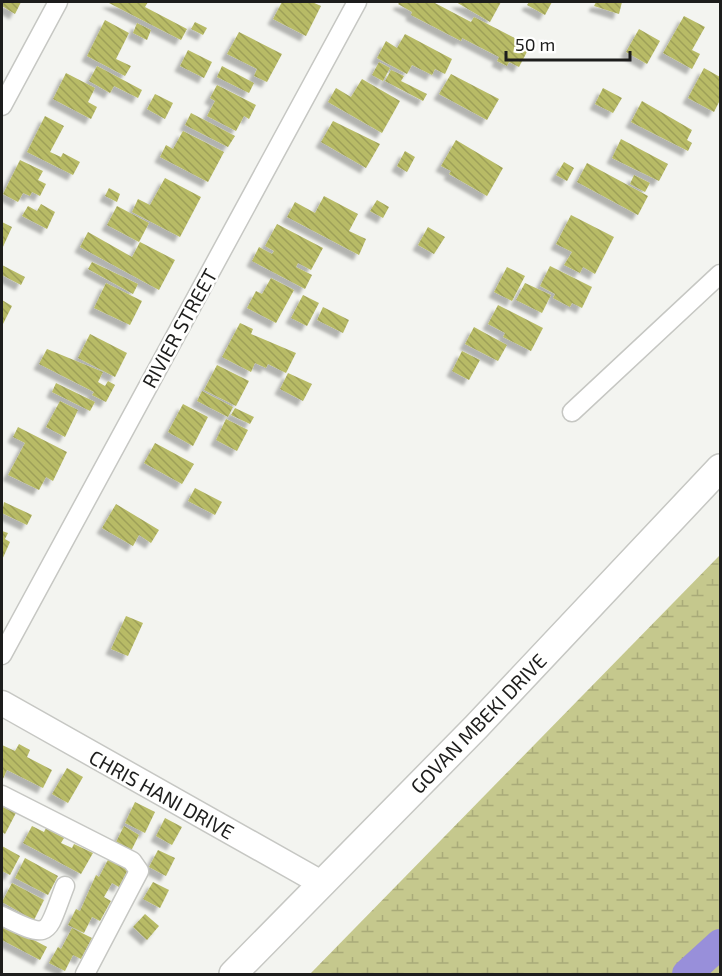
<svg xmlns="http://www.w3.org/2000/svg" width="722" height="976" font-family="'Exo 2',sans-serif">
	<defs>
		<pattern id="wetland-marsh" width="20" height="14" patternUnits="userSpaceOnUse" patternTransform="scale(1.5)"><rect width="20" height="14" fill="#c5c88d"/><path d="M1 5h8M5 5V1M11 12h8M15 12V8" fill="none" stroke="#a9ab79"/></pattern>
		<pattern id="building-back-hatch" width="6" height="6" patternUnits="userSpaceOnUse" patternTransform="scale(1.5)"><rect width="6" height="6" fill="#b8bb66"/><path d="M-1 5l2 2M0 0l6 6M5-1l2 2" fill="none" stroke="#9ea058"/></pattern>
		<filter id="shadow"><feDropShadow dx="-5.5" dy="5.5" stdDeviation="1.5" flood-color="#0004"/></filter>
	</defs>
	<rect width="100%" height="100%" fill="#f3f4f0"/>
	<path fill="url(#wetland-marsh)" d="M720 555V974H310Z"/>
	<g fill="none" stroke-linecap="round" stroke-linejoin="round">
		<path stroke="#988fda" stroke-width="30" d="M687 974 720 944"/>
	</g>
	<path fill="url(#building-back-hatch)" filter="url(#shadow)" d="M2 2H21L15 14 2 6Z
		M107 2H148L145 7 187 29 181 40Z
		M282 2H312L321 6 306 36 273 19Z
		M400 2H433L471 22 474 17 530 46 519 67 509 62 507 66 497 61 499 57 462 38 461 41 411 15 412 12 398 4Z
		M456 2H501L490 22Z
		M529 2H552L545 15 527 5Z
		M596 2H622L619 14 594 6Z
		M684 16 705 27 692 50 700 54 692 69 663 53Z
		M105 20 129 33 116 59 131 66 125 76 87 56Z
		M195 22 207 28 203 35 191 29Z
		M137 23 151 30 147 40 133 33Z
		M639 29 660 41 647 64 626 52Z
		M239 32 282 54 267 82 254 76 257 69 227 54Z
		M405 34 452 59 445 74 435 69 432 75 412 65 407 74 377 58 386 41 397 48Z
		M188 50 212 62 204 78 180 66Z
		M379 62 390 68 383 81 372 75Z
		M97 66 142 90 138 98 114 86 110 93 89 81Z
		M222 66 254 83 249 93 217 77Z
		M704 68 720 77V100L714 112 688 98Z
		M391 70 404 76 401 81 427 94 423 101 385 81Z
		M66 73 95 88 88 102 97 107 91 119 53 99Z
		M451 74 499 99 487 120 439 94Z
		M362 79 400 101 382 133 328 102 336 88 351 97Z
		M217 85 256 105 249 119 244 116 236 131 207 116 215 101 210 98Z
		M603 88 622 98 613 113 595 104Z
		M155 94 173 103 165 119 147 109Z
		M642 101 692 130 687 140 692 143 688 151 631 122Z
		M191 113 235 136 228 147 185 125Z
		M45 116 64 126 50 152 61 157 63 153 80 162 73 175 27 152Z
		M333 121 380 144 366 168 321 142Z
		M183 131 224 152 208 182 160 157 166 145 173 149Z
		M621 139 668 164 659 181 612 158Z
		M456 140 503 168 487 196 449 174 451 171 441 166Z
		M405 151 415 157 407 172 397 166Z
		M20 160 43 171 38 180 46 184 40 196 32 192 30 196 23 193 18 202 3 194Z
		M564 162 574 168 567 181 556 175Z
		M587 163 648 196 638 215 577 182Z
		M634 175 650 183 645 192 630 184Z
		M165 178 201 197 180 237 132 212 138 199 150 205Z
		M109 188 120 194 117 202 105 196Z
		M324 196 358 214 349 231 366 239 359 255 287 217 295 202 315 213Z
		M377 200 389 207 383 218 370 211Z
		M41 204 55 212 47 229 22 216 28 206 37 211Z
		M117 206 149 223 139 242 107 225Z
		M571 215 614 237 595 274 583 267 580 273 564 265 572 252 556 244Z
		M2 222 12 227 2 249Z
		M277 224 323 248 311 270 298 263 296 267 312 275 305 289 252 261 259 247 272 254 274 251 265 246Z
		M428 227 445 237 434 254 418 245Z
		M88 232 132 257 140 242 175 260 159 290 80 247Z
		M92 262 138 284 133 294 88 269Z
		M2 265 25 277 21 285 2 275Z
		M550 266 592 287 582 308 572 303 570 307 553 298 555 294 540 286Z
		M507 267 525 276 512 301 494 292Z
		M271 278 294 290 276 323 247 308 256 291 262 294Z
		M106 283 142 301 130 325 94 308Z
		M525 283 551 295 542 313 516 300Z
		M303 295 319 303 307 326 291 318Z
		M2 300 12 306 2 326Z
		M498 305 543 328 531 351 503 337 505 333 488 324Z
		M323 307 349 320 343 333 317 320Z
		M240 323 253 329 251 334 296 353 286 373 268 364 266 368 255 363 251 372 222 357Z
		M474 327 507 345 498 361 465 344Z
		M90 334 127 353 115 377 78 358Z
		M47 349 103 372 98 382 105 386 108 381 115 385 106 402 92 395 94 392 39 364Z
		M462 351 480 360 469 380 452 371Z
		M217 365 249 381 236 406 204 390Z
		M288 373 312 384 303 401 280 389Z
		M56 383 95 402 90 411 52 392Z
		M202 391 233 407 228 417 197 401Z
		M60 401 78 410 65 437 46 427Z
		M183 404 208 417 193 446 168 432Z
		M235 408 254 417 250 424 231 415Z
		M226 419 248 430 237 451 216 440Z
		M18 427 67 452 53 481 46 477 39 490 8 475 25 443 13 437Z
		M155 443 194 464 182 484 144 463Z
		M195 488 222 502 215 515 188 501Z
		M4 502 32 515 27 525 2 513Z
		M116 504 159 530 151 543 139 535 133 546 102 528Z
		M2 531 8 533 5 539 10 542 2 560Z
		M126 616 143 623 128 656 111 649Z
		M19 744 30 750 27 757 52 770 43 788 7 770 2 781V745L15 751Z
		M67 768 83 777 68 803 52 794Z
		M135 802 155 812 145 833 125 823Z
		M2 803 17 811 5 834 2 832Z
		M165 818 182 827 172 845 156 836Z
		M32 826 44 832 46 828 64 838 61 843 72 848 74 844 93 853 81 874 23 843Z
		M124 826 139 835 131 851 116 842Z
		M2 846 20 856 10 875 2 871Z
		M158 850 175 858 166 876 149 867Z
		M110 856 130 866 119 887 112 883 104 897 111 901 100 921 92 917 84 933 68 925 76 909 80 911 96 875 99 877Z
		M25 858 58 876 48 895 15 878Z
		M153 882 169 890 160 908 143 899Z
		M12 883 44 900 34 920 2 902Z
		M145 914 159 926 147 940 133 927Z
		M2 923 47 947 40 960 2 940Z
		M72 928 92 938 81 959 73 955 65 971 49 963 58 947 61 949Z"/>
	<g fill="none" stroke-linecap="round" stroke-linejoin="round">
		<g stroke="#c6c7c3" stroke-width="21">
			<path id="minor" d="M2 106 58 2
				M572 412 720 274
				M2 655 357 2
				M2 795 132 861 139 871 85 974
				M2 916C52 941 46 935 65 886"/>
		</g>
		<g stroke="#c6c7c3" stroke-width="27">
			<path id="tertiary" d="M2 703 323 884"/>
		</g>
		<g stroke="#c6c7c3" stroke-width="30">
			<path id="secondary" d="M233 974 476 727 720 468"/>
		</g>
		<use href="#minor" stroke="#fff" stroke-width="18"/>
		<use href="#tertiary" stroke="#fff" stroke-width="24"/>
		<use href="#secondary" stroke="#fff" stroke-width="27"/>
	</g>
	<g text-anchor="middle" dominant-baseline="central" stroke-width="5" stroke-linejoin="round" paint-order="stroke">
		<g font-size="20" fill="#1d1d1c" stroke="#fffffe">
			<text transform="translate(179 328) rotate(-61)">RIVIER STREET</text>
			<text transform="translate(478 723) rotate(-46)">GOVAN MBEKI DRIVE</text>
			<text transform="translate(162 794) rotate(29)">CHRIS HANI DRIVE</text>
		</g>
	</g>
	<rect width="722" height="976" fill="none" stroke="#1d1d1c" stroke-width="6"/>
	<path d="M506 51v9h124v-9" fill="none" stroke="#1d1d1c" stroke-width="3"/>
	<text x="515" y="51" font-size="18" fill="#1d1d1c" stroke="#fffffe" stroke-width="4.5" paint-order="stroke">50 m</text>
</svg>
